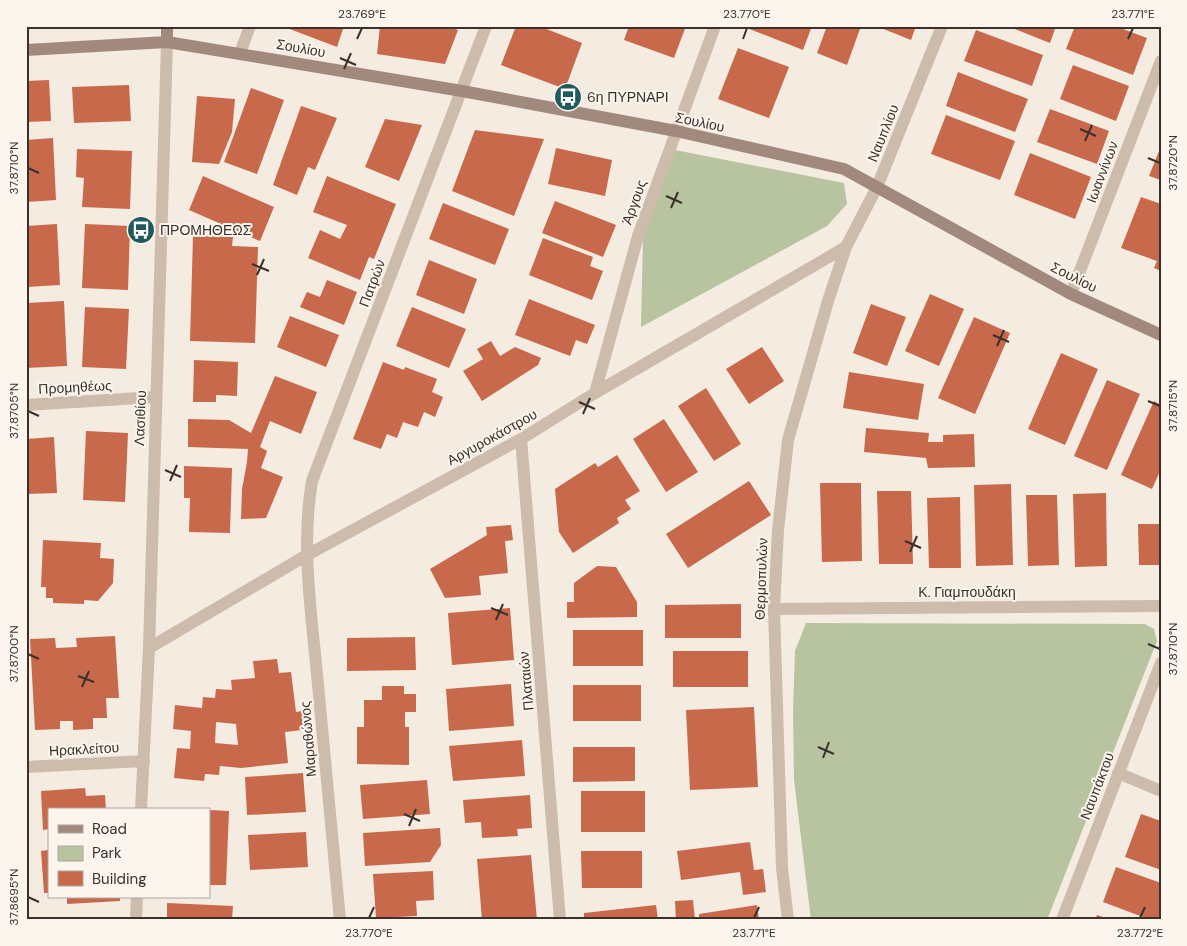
<svg xmlns="http://www.w3.org/2000/svg" width="1187" height="946" font-family="'DM Sans',sans-serif">
	<rect width="100%" height="100%" fill="#f4ebe1"/>
	<path fill="#b8c4a0" d="M675 150 844 183 847 204 827 226 641 327 643 238Z
		M806 623 1145 624 1154 629 1157 641 1047 920H811L794 780 793 711 795 651Z"/>
	<path fill="#c8694b" fill-rule="evenodd" d="M282 26H344L337 47Z
		M380 26H447L458 30 445 64 377 54Z
		M516 26H539L582 43 565 89 501 65Z
		M629 26H686L674 58 624 40Z
		M742 26H812L803 50Z
		M827 26H861L847 65 817 53Z
		M876 26H916L911 40Z
		M1007 26H1056L1050 43Z
		M1075 26H1115L1147 38 1133 75 1066 49Z
		M976 30 1043 55 1032 86 964 61Z
		M738 48 789 67 769 118 718 99Z
		M1073 65 1129 86 1116 121 1060 99Z
		M958 72 1028 99 1015 132 946 106Z
		M49 80 51 121 26 122V81Z
		M129 85 131 121 74 123 72 87Z
		M251 88 284 100 257 174 224 162Z
		M197 96 235 99 232 132 219 164 192 162Z
		M301 106 337 118 315 170 308 167 297 195 273 185Z
		M1050 109 1109 131 1097 164 1037 142Z
		M946 115 1015 141 1000 180 931 154Z
		M385 119 422 125 399 181 365 167Z
		M475 130 544 139 514 216 452 191Z
		M53 138 56 200 26 202V140Z
		M1161 146V180L1149 176Z
		M556 148 612 160 605 196 548 184Z
		M77 149 132 151 130 209 82 207 84 178 76 177Z
		M1030 153 1091 177 1075 219 1014 195Z
		M203 176 274 207 260 241 189 210Z
		M327 176 396 204 374 259 369 257 360 280 308 258 320 230 340 239 347 225 313 212Z
		M1141 197 1161 204V271L1154 268 1157 261 1121 248Z
		M555 201 616 225 603 257 542 233Z
		M443 203 509 229 495 265 429 239Z
		M57 224 60 285 26 287V226Z
		M85 224 130 226 128 290 82 288Z
		M193 236 233 237 232 246 258 247 255 343 190 341Z
		M543 238 593 257 590 266 603 271 592 300 529 275Z
		M429 260 477 279 464 314 416 295Z
		M327 280 357 292 344 325 300 307 307 292 320 297Z
		M930 294 964 309 939 366 905 351Z
		M529 299 595 325 587 344 576 340 570 356 515 335Z
		M64 301 67 366 26 368V303Z
		M871 304 906 317 887 366 853 353Z
		M85 307 129 309 126 369 82 367Z
		M412 307 466 329 449 368 396 346Z
		M290 316 339 335 326 367 277 347Z
		M974 317 1010 333 975 414 938 398Z
		M491 341 500 356 515 347 541 358 538 365 482 401 463 371 483 359 477 349Z
		M762 347 784 381 749 404 726 369Z
		M1061 353 1098 369 1065 445 1028 429Z
		M194 360 238 362 237 396 216 395V402H193Z
		M383 362 404 370 405 367 437 379 432 392 443 397 435 417 424 412 418 427 403 422 397 438 387 434 381 449 353 439Z
		M849 372 924 384 918 420 843 408Z
		M275 376 317 392 301 434 270 421 260 447 267 451 261 468 283 477 266 518 241 519 242 489 247 462 248 449 188 447V419L229 420 251 433Z
		M1107 380 1140 394 1107 470 1074 456Z
		M706 388 741 444 714 461 678 406Z
		M1154 401 1161 405V469L1152 489 1121 475Z
		M664 419 698 472 666 492 633 439Z
		M866 428 929 433 928 442H943V435L974 434 975 467 928 468 926 458 864 452Z
		M86 431 128 433 125 502 83 500Z
		M54 437 57 493 26 494V439Z
		M617 455 640 491 625 500 631 509 617 518 619 523 573 553 559 532 555 489 595 463 598 467Z
		M184 466 232 468 230 533 189 532 190 498H184Z
		M749 481 771 515 688 568 666 534Z
		M820 483H861L862 561 822 562Z
		M1011 484 1013 565 976 566 974 485Z
		M877 491H911L913 564H879Z
		M1106 493 1107 566 1075 567 1073 494Z
		M1026 495H1057L1059 565 1028 566Z
		M960 497 961 568H929L927 498Z
		M1138 524H1161V565H1139Z
		M511 525 513 540 505 541 508 573 479 576 481 595 445 598 430 569 487 535 486 527Z
		M43 540 101 543 100 558 114 559 113 583 98 601 84 600V604L53 603V598H46V587H41Z
		M597 566 616 567 637 602V617L567 618V602H574V583Z
		M741 604V638H665V605Z
		M510 608 514 660 452 665 448 613Z
		M573 630H643V666H573Z
		M115 636 119 698H106L107 718H93V729L73 730V721H60V729L35 730 30 639 55 638 56 648 77 647 76 638Z
		M415 637 416 670 347 671V638Z
		M673 651H748V687H673Z
		M277 659 279 673 291 672 296 712 308 710 310 729 285 732 288 763 241 768 220 766 219 775 205 774 204 781 174 778 177 748 190 749 191 731 173 729 175 705 202 708 203 697 215 698 216 689 232 690 231 680 255 678 253 661ZM216 722 236 724 238 745 215 743Z
		M511 684 514 726 449 731 446 689Z
		M573 685H641V721H573Z
		M382 686H404V694H416V712H405V727H409V765L357 764V727H364V700H382Z
		M754 707 758 787 690 790 686 710Z
		M522 740 525 776 453 781 449 746Z
		M573 747H635V781L573 782Z
		M303 773 306 812 247 815 245 777Z
		M427 780 430 814 363 819 360 785Z
		M85 788 86 796 105 795 106 810H49V829L43 830 41 791Z
		M581 791H645V832H581Z
		M530 795 532 828 517 829 518 836 482 838 481 822 465 823 463 800Z
		M209 810 229 811 226 885H209Z
		M1141 814 1161 821V870L1125 857Z
		M440 828 441 845 430 862 365 866 363 833Z
		M306 832 308 867 250 870 248 835Z
		M750 842 754 870 763 869 766 892 743 895 740 872 681 880 677 851Z
		M49 850V893H44L41 851Z
		M581 851H642V888H582Z
		M531 855 537 920H482L477 859Z
		M1116 867 1161 883V920H1151L1103 902Z
		M433 871 434 900 416 901 417 916 376 918 373 874Z
		M67 897H120V901L67 904Z
		M693 900 695 920H676L675 901Z
		M167 903 233 906 232 920H167Z
		M656 905 658 920H584V913Z
		M757 905 759 920H699V914Z
		M1097 915 1111 920H1095Z"/>
	<g fill="none" stroke-linecap="round" stroke-linejoin="round">
		<path stroke="#cdbbac" stroke-width="12" d="M240 53 250 26
			M1071 294 1161 61
			M595 393 638 236 715 26
			M26 405 156 397
			M521 439 560 920
			M774 609 1161 606
			M149 648 307 555 521 439 595 393 846 247
			M26 767 144 761
			M1118 773 1161 791
			M141 810 149 648 167 42
			M136 920 137 897
			M340 920C332 838 324 756 317 674 311 611 301 545 312 481L486 26
			M788 920 782 868 774 609 778 530 788 440 828 301 846 247 877 187 942 26
			M1062 920 1161 663"/>
		<path stroke="#a18a7d" stroke-width="12" d="M167 42V26
			M26 50 167 42 462 91 676 131 844 169 1071 294 1161 335"/>
	</g>
	<path fill="none" stroke="#3b302b" stroke-width="2" d="M357 39 362 28M743 39 747 28M1128 39 1133 28M340 58 356 65M344 69 351 53M1080 129 1096 136M1085 141 1092 125M1148 158 1160 163M28 168 39 173M666 196 682 203M671 208 678 192M252 264 269 271M257 275 264 259M993 335 1009 342M997 346 1004 330M1148 401 1160 406M579 402 595 409M28 411 39 416M583 414 590 398M165 470 181 477M170 481 177 465M905 541 921 548M910 552 917 536M491 608 508 615M496 620 503 604M1148 644 1160 649M28 654 39 659M78 676 94 682M82 687 89 671M818 747 834 754M823 758 829 742M404 814 420 821M409 826 416 809M28 897 39 902M369 918 374 907M754 918 759 907M1140 918 1145 907"/>
	<defs>
		<g id="bus-disc" transform="scale(1.4375)"><circle r="9.5" fill="#1f5a5e" stroke="#fbf5ee"/><path d="M-5-6H5V4H4V6H2V4H-2V6H-4V4H-5ZM-3.5-4V0h7V-4ZM-3.5 1.2v1.5H-2V1.2ZM2 1.2v1.5H3.5V1.2Z" fill="#fff"/></g>
	</defs>
	<g fill-rule="evenodd">
		<use href="#bus-disc" x="568" y="97"/>
		<use href="#bus-disc" x="141" y="230"/>
	</g>
	<g text-anchor="middle" dominant-baseline="central" stroke-width="4" stroke-linejoin="round" paint-order="stroke">
		<g font-size="14" fill="#3b302b" stroke="#fbf5ee">
			<text transform="translate(301 48) rotate(10)">Σουλίου</text>
			<text transform="translate(700 122) rotate(12)">Σουλίου</text>
			<text transform="translate(883 133) rotate(-68)">Ναυπλίου</text>
			<text transform="translate(1102 172) rotate(-69)">Ιωαννίνων</text>
			<text transform="translate(634 202) rotate(-70)">Άργους</text>
			<text transform="translate(1074 277) rotate(27)">Σουλίου</text>
			<text transform="translate(372 283) rotate(-69)">Πατρών</text>
			<text transform="translate(75 387) rotate(-3)">Προμηθέως</text>
			<text transform="translate(140 418) rotate(-88)">Λασιθίου</text>
			<text transform="translate(492 437) rotate(-29)">Αργυροκάστρου</text>
			<text transform="translate(761 579) rotate(-88)">Θερμοπυλών</text>
			<text x="967" y="592">Κ. Γιαμπουδάκη</text>
			<text transform="translate(526 681) rotate(-95)">Πλαταιών</text>
			<text transform="translate(308 739) rotate(-95)">Μαραθώνος</text>
			<text transform="translate(84 749) rotate(-3)">Ηρακλείτου</text>
			<text transform="translate(1097 786) rotate(-69)">Ναυπάκτου</text>
		</g>
		<g font-size="14" fill="#3b302b" stroke="#fbf5ee" text-anchor="start">
			<text x="587" y="97">6η ΠΥΡΝΑΡΙ</text>
			<text x="160" y="230">ΠΡΟΜΗΘΕΩΣ</text>
		</g>
	</g>
	<rect width="1187" height="946" fill="none" stroke="#fbf5ee" stroke-width="55"/>
	<rect x="48" y="808" width="162" height="90" fill="#fbf5ee" stroke="#aea6a0"/>
	<rect x="58" y="825" width="25" height="8" fill="#a18a7d" stroke="#aea6a0"/>
	<text x="92" y="834" font-size="15" fill="#3b302b">Road</text>
	<rect x="58" y="846" width="25" height="15" fill="#b8c4a0" stroke="#aea6a0"/>
	<text x="92" y="858" font-size="15" fill="#3b302b">Park</text>
	<rect x="58" y="871" width="25" height="15" fill="#c8694b" stroke="#aea6a0"/>
	<text x="92" y="884" font-size="15" fill="#3b302b">Building</text>
	<rect x="28" y="28" width="1132" height="890" fill="none" stroke="#3b302b" stroke-width="2"/>
	<g font-size="12" text-anchor="middle" fill="#3b302b">
		<text x="362" y="18">23.769°E</text>
		<text x="747" y="18">23.770°E</text>
		<text x="1133" y="18">23.771°E</text>
		<text transform="translate(1173 163) rotate(-90)" y="4">37.8720°N</text>
		<text transform="translate(14 168) rotate(-90)" y="4">37.8710°N</text>
		<text transform="translate(1173 406) rotate(-90)" y="4">37.8715°N</text>
		<text transform="translate(14 411) rotate(-90)" y="4">37.8705°N</text>
		<text transform="translate(1173 649) rotate(-90)" y="4">37.8710°N</text>
		<text transform="translate(14 654) rotate(-90)" y="4">37.8700°N</text>
		<text transform="translate(14 897) rotate(-90)" y="4">37.8695°N</text>
		<text x="369" y="937">23.770°E</text>
		<text x="754" y="937">23.771°E</text>
		<text x="1140" y="937">23.772°E</text>
	</g>
</svg>
